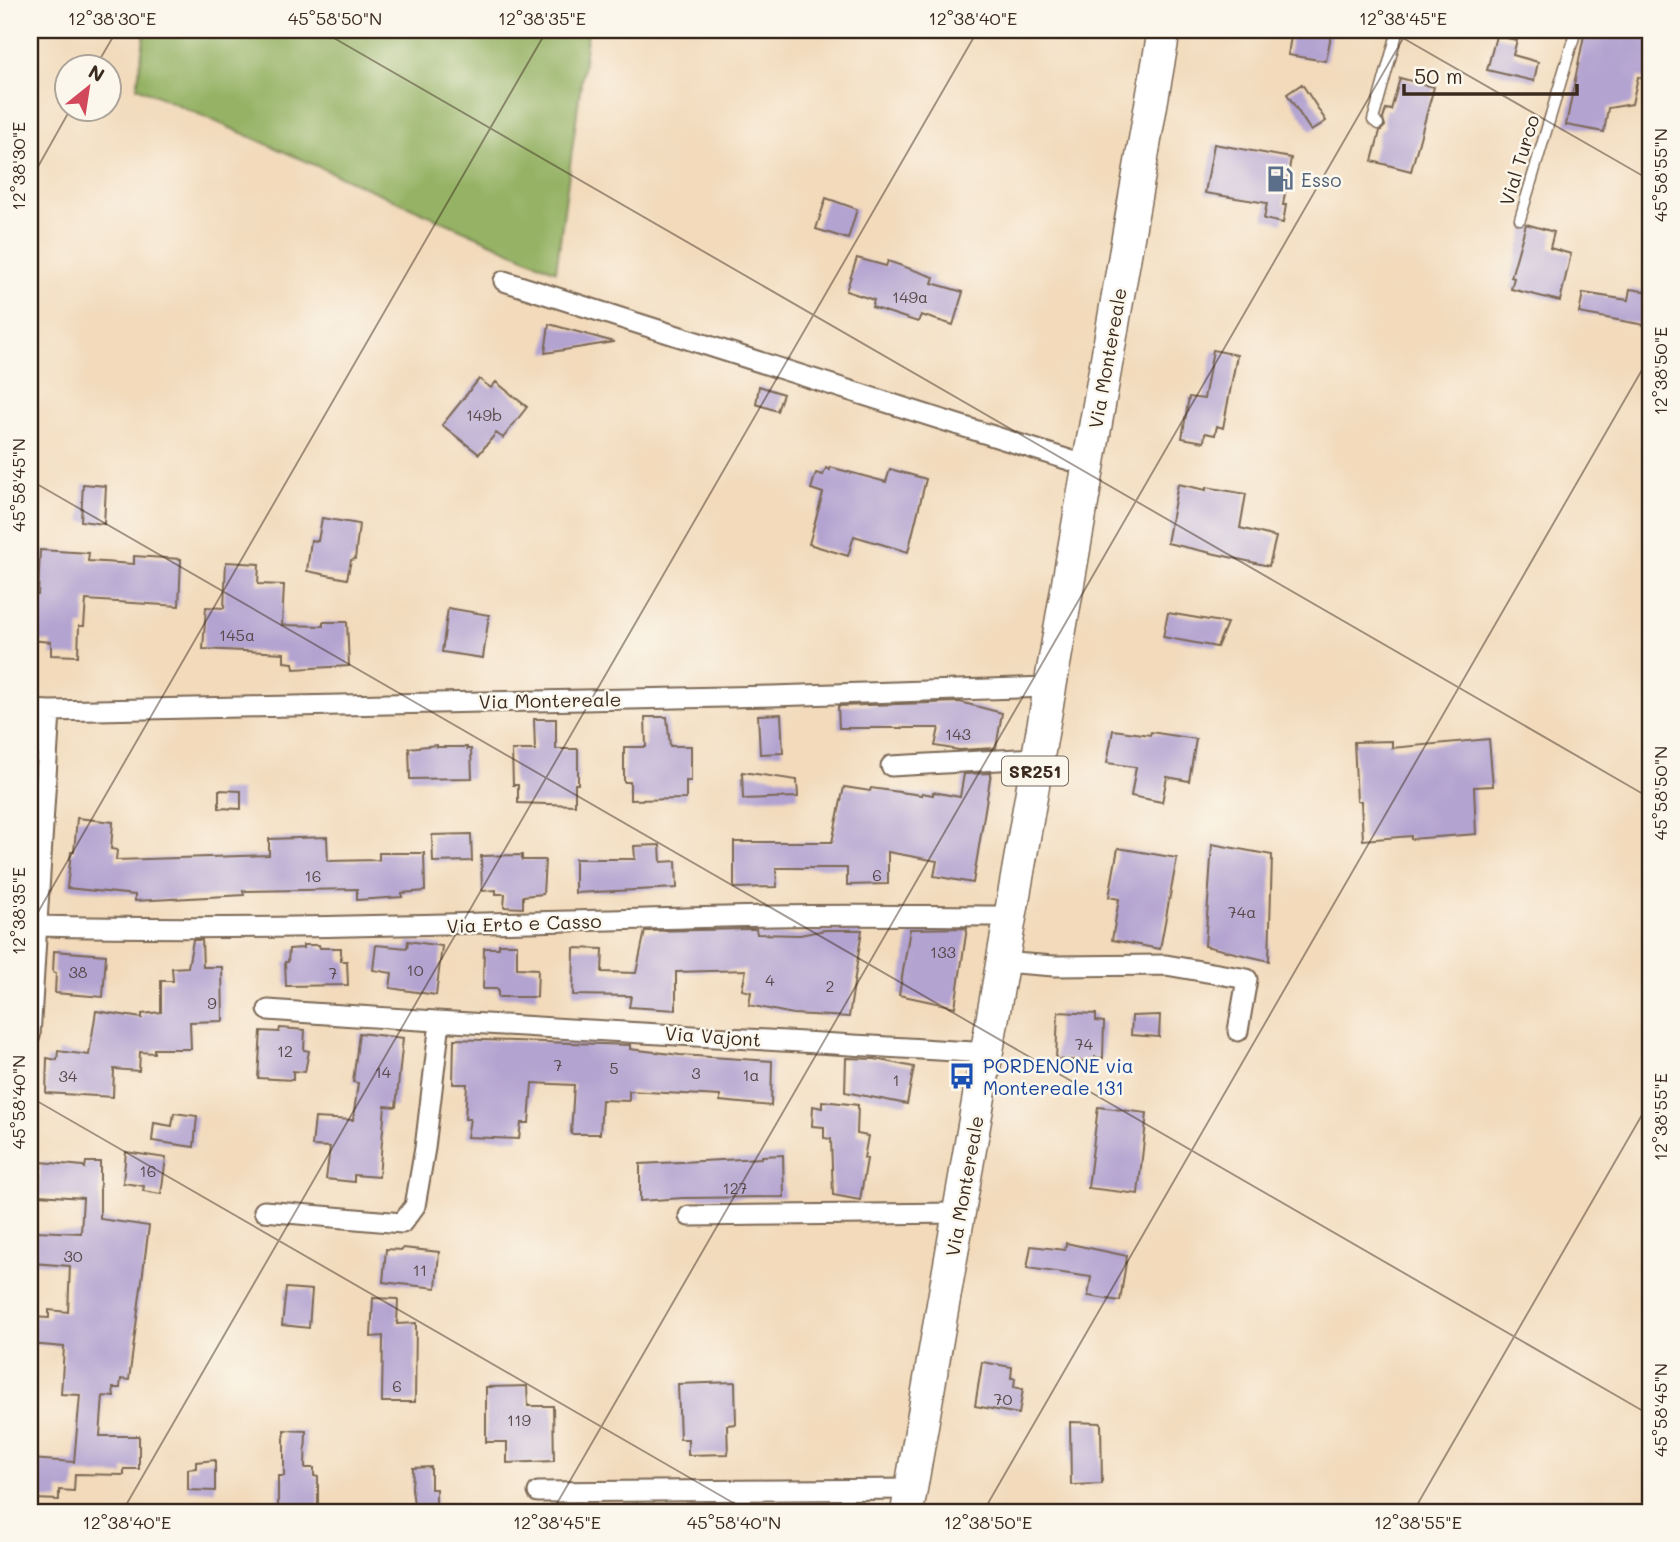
<svg xmlns="http://www.w3.org/2000/svg" width="1680" height="1542" font-family="Mali,sans-serif">
	<rect width="100%" height="100%" fill="#fbf7ec"/>
	<filter id="ink" filterUnits="userSpaceOnUse"><feTurbulence type="fractalNoise" baseFrequency=".0143" numOctaves="2"/><feDisplacementMap in="SourceGraphic" scale="14" xChannelSelector="R" yChannelSelector="G"/><feConvolveMatrix kernelMatrix="1 2 1 2 8 2 1 2 1" color-interpolation-filters="sRGB"/></filter>
	<filter id="wash" filterUnits="userSpaceOnUse"><feTurbulence type="fractalNoise" baseFrequency=".00686" numOctaves="4" result="noise"/><feDisplacementMap in="SourceGraphic" scale="28" xChannelSelector="R" yChannelSelector="G"/><feGaussianBlur stdDeviation="1.57" result="paint"/><feColorMatrix in="noise" values="0 0 0 0 0 0 0 0 0 0 0 0 0 0 0 0 0 1.4 0 .05"/><feComposite in="paint" operator="in"/></filter>
	<g filter="url(#wash)">
		<rect width="100%" height="100%" fill="#f2dabb"/>
		<path fill="#95b265" stroke="#686e42" stroke-width="2" d="M145 30H588L556 271 137 87Z"/>
		<g id="blocks">
			<path fill="#b3a3d0" d="M1292 30H1332L1326 61 1288 55Z
				M1585 30H1650V79L1638 77 1632 104 1608 108 1604 132 1566 125Z
				M1496 36 1517 40 1513 55 1538 62 1534 81 1487 70Z
				M1400 78 1434 87 1411 171 1372 161 1380 131 1385 126 1383 119 1386 109 1391 110Z
				M1302 84 1326 121 1311 131 1287 94Z
				M1214 144 1291 158 1283 205H1286L1283 223 1264 219 1267 203 1205 193Z
				M826 198 857 209 848 239 816 229Z
				M1526 224 1554 232 1550 248 1571 254 1560 301 1511 289 1514 278 1511 277Z
				M857 258 886 266 888 261 934 277 932 283 963 292 953 325 921 315 918 322 872 307 874 300 846 291Z
				M1630 289 1650 292V326L1579 313 1583 293 1628 300Z
				M549 324 614 342 545 353Z
				M1213 350 1237 355 1223 428 1217 426 1215 435 1205 433 1204 442 1182 438 1189 397 1204 399Z
				M479 379 491 388 496 382 527 407 503 438 496 433 479 454 442 425Z
				M759 386 783 394 777 411 756 404Z
				M830 467 886 482 890 469 926 479 908 552 854 536 848 556 809 544 823 493 811 489 816 473 823 475 826 468 830 470Z
				M83 484 106 486 104 524 81 521Z
				M1178 484 1206 490V487L1246 494 1240 528 1276 537 1269 566 1167 543Z
				M322 518 359 524 355 559 351 560 347 579 307 571 311 540 318 541Z
				M40 550 89 553 88 561 134 564V556L181 559 179 606 86 600 84 626H79L78 656 51 655V642L30 640V595H38Z
				M226 562 259 564 258 584 284 585 282 625 323 626V622H347L349 666 294 669 293 663 284 662V653L203 649 206 607 224 608Z
				M448 608 489 615 483 658 442 652Z
				M1168 613 1227 623 1217 647 1163 637Z
				M960 702 1002 713 996 748 959 750 935 746 939 728H839L838 706Z
				M781 714 783 753 760 754 758 715Z
				M645 717H667L670 746H691V781H686V799L630 800V782H624V747H646Z
				M534 719H556V749H578V784H575V805L518 803V785H513L512 750H535Z
				M1113 730 1150 735 1151 732 1196 739 1189 781 1167 777 1162 802 1131 796 1136 767 1107 763Z
				M1489 739 1493 786 1474 787 1476 834 1411 839V836L1363 840 1361 801H1357L1354 742 1392 741V748Z
				M437 745V747H467V749H471L472 778 410 779 409 748Z
				M742 772 797 780 798 797 743 799Z
				M991 773 973 883 934 876 937 861 888 852V884L847 885V868H776L777 887 734 888V842H832L844 787 870 791 871 788 922 795V793L933 795V792L960 797 964 774Z
				M219 790 241 791V809L219 808Z
				M77 818 113 822 111 849 117 850 116 860 269 855V839L327 837 328 861 379 860V853H424L425 891 402 893V897L357 900V889L243 891 244 895 135 901V895L67 888 71 852H74Z
				M471 834 472 861 433 862 432 835Z
				M1212 844 1272 855 1269 961 1205 946Z
				M660 845 661 862 676 861 677 888 575 893V859H635L634 846Z
				M1118 848 1177 858 1160 949 1112 940 1119 899 1109 897Z
				M522 855V860H545L543 894 523 896V908L504 907 505 894H496V890L482 891 481 856Z
				M967 928 955 1007 899 995 910 929Z
				M750 929H756L757 934 800 935 825 930H862L849 1017 793 1014 749 1005 751 992 742 990 746 970 676 972V1010L629 1007 631 996 573 995 574 948 603 949 602 972 636 973 645 931Z
				M193 940H202L203 967H222L223 1021 190 1022 191 1049H154V1053L140 1052 139 1071 114 1069 113 1097 46 1093 47 1058 57 1060 58 1051 89 1055 96 1011 142 1018V1014L161 1012V981H173L172 968 188 967Z
				M408 941 442 946 436 995 390 988 392 973 373 970 376 945 407 948Z
				M499 944H517V968L538 969 537 997H498V989H483L484 948H499Z
				M303 945H319L320 948H341V961H347L348 985 286 986 285 962H288L289 949 303 948Z
				M54 951 106 955 103 997 55 993 56 973 53 972Z
				M1058 1012 1096 1014V1021L1104 1022 1103 1058 1095 1057 1094 1062 1056 1059Z
				M1160 1015 1159 1037 1131 1035 1132 1016Z
				M280 1028 305 1030 304 1050 309 1051 305 1072 293 1071V1080L258 1078 261 1031 279 1032Z
				M359 1033 403 1038 396 1107 385 1106 379 1177 354 1175V1182L326 1179 330 1147 312 1146 315 1118 353 1120 358 1083 353 1082Z
				M454 1039 630 1045V1049L680 1055 772 1061 771 1106 720 1101V1096L629 1091V1101L602 1100 600 1134H571L574 1085 532 1083 529 1123H521L519 1139 467 1137 470 1119H465L467 1084H453Z
				M846 1058 875 1059 914 1067 907 1104 845 1092Z
				M822 1101 858 1105 857 1134 868 1136 864 1158 867 1159 860 1200 833 1195 831 1139 824 1138V1127L812 1126 813 1106 822 1108Z
				M1098 1107 1147 1113 1138 1194 1088 1188Z
				M174 1113 197 1116 194 1147 152 1141 154 1123 172 1126Z
				M126 1152 166 1158 161 1194 143 1191 144 1186 123 1183Z
				M783 1155 784 1197 683 1198 640 1201V1164L762 1158V1156Z
				M41 1162 83 1166 85 1168 86 1162H100V1219L149 1226 129 1380 121 1379 120 1388H113L114 1397 103 1396 100 1436H139V1469H124V1475L75 1474 74 1491 59 1490V1500L35 1499 36 1491H30V1459L74 1462 80 1395 61 1394 64 1347 30 1344V1317L49 1318V1310L68 1312 70 1266 33 1263 36 1231 81 1233 83 1198 38 1195Z
				M1066 1243 1127 1256 1120 1301 1088 1296 1091 1277 1027 1268 1031 1246 1065 1250Z
				M403 1248 439 1252 436 1288 383 1282 386 1249 402 1250Z
				M286 1288 312 1290 309 1328 282 1325Z
				M373 1298 398 1299 397 1324 416 1323 415 1402H382L383 1336 371 1337Z
				M982 1362 1012 1367 1011 1378H1015L1014 1387 1023 1389 1019 1414 975 1406Z
				M735 1382 736 1424 727 1425 728 1454 688 1455V1439H680L678 1384Z
				M527 1386 528 1406H553L554 1461 507 1463V1442H486V1387Z
				M1070 1422 1101 1423 1102 1484 1071 1485Z
				M284 1430 306 1431 305 1468H314V1476L318 1477V1508L315 1509V1512H289V1508H278V1476H284Z
				M215 1460V1491L188 1490V1469L196 1468V1462Z
				M431 1467V1489H436V1512H415L412 1489 413 1468Z"/>
		</g>
	</g>
	<g filter="url(#ink)">
		<use href="#blocks" fill-opacity="0" stroke="#7b6855" stroke-width="2"/>
		<g fill="none" stroke-linecap="round" stroke-linejoin="round">
			<g stroke="#7b6855" stroke-width="13">
				<path id="service" d="M1378 124 1373 120 1398 30
					M1520 219 1576 30"/>
			</g>
			<g stroke="#7b6855" stroke-width="23">
				<path id="minor" d="M504 281 1088 466
					M30 710 50 711 30 1036
					M50 711 772 696 1049 687
					M891 766 1037 758
					M36 926C282 932 527 921 773 916 853 914 932 916 1012 916
					M1002 962 1054 966 1166 965 1247 979 1238 1031
					M268 1010C507 1027 747 1038 987 1053
					M264 1211 402 1223 415 1206 425 1148 440 1022
					M689 1216 959 1213
					M538 1492 912 1489"/>
			</g>
			<g stroke="#7b6855" stroke-width="35">
				<path id="primary" d="M907 1512 1164 30"/>
			</g>
			<use href="#service" stroke="#fff" stroke-width="10"/>
			<use href="#minor" stroke="#fff" stroke-width="19"/>
			<use href="#primary" stroke="#fff" stroke-width="32"/>
		</g>
	</g>
	<path fill="none" stroke="#3b2a1e" stroke-width="2" stroke-opacity="0.45" d="M320 30 1650 798M1389 30 1650 180M96 66 117 30M30 181 71 108M30 480 1650 1415M30 926 547 30M30 1097 749 1512M122 1512 978 30M552 1512 1408 30M983 1512 1650 356M1413 1512 1650 1101"/>
	<defs>
		<g id="fuel-bare" transform="scale(2.1)"><path d="M-5.5-6h7V0h2V4h1.3V-2.5L3-4.5l.8-.8L6-3V5H2.5V1h-1V6h-7ZM-4.2-4.7v3.2H.2V-4.7Z" fill="#5c6f8a" stroke="#fbf7ec" stroke-width="2.5" paint-order="stroke"/></g>
		<g id="bus-bare" transform="scale(2.1)"><path d="M-5-6H5V4H4V6H2V4H-2V6H-4V4H-5ZM-3.5-4V0h7V-4ZM-3.5 1.2v1.5H-2V1.2ZM2 1.2v1.5H3.5V1.2Z" fill="#1a4fb4" stroke="#fbf7ec" stroke-width="2.5" paint-order="stroke"/></g>
	</defs>
	<g fill-rule="evenodd">
		<use href="#fuel-bare" x="1280" y="179"/>
		<use href="#bus-bare" x="962" y="1076"/>
	</g>
	<g text-anchor="middle" dominant-baseline="central" stroke-width="5" stroke-linejoin="round" paint-order="stroke">
		<g font-size="16" fill="#59484a">
			<text x="910" y="296">149a</text>
			<text x="484" y="414">149b</text>
			<text x="237" y="634">145a</text>
			<text x="958" y="733">143</text>
			<text x="877" y="874">6</text>
			<text x="313" y="875">16</text>
			<text x="1242" y="911">74a</text>
			<text x="943" y="951">133</text>
			<text x="415" y="969">10</text>
			<text x="78" y="971">38</text>
			<text x="333" y="972">7</text>
			<text x="770" y="979">4</text>
			<text x="830" y="985">2</text>
			<text x="212" y="1002">9</text>
			<text x="1084" y="1043">74</text>
			<text x="285" y="1050">12</text>
			<text x="558" y="1064">7</text>
			<text x="614" y="1067">5</text>
			<text x="383" y="1071">14</text>
			<text x="696" y="1072">3</text>
			<text x="751" y="1074">1a</text>
			<text x="68" y="1075">34</text>
			<text x="896" y="1079">1</text>
			<text x="148" y="1170">16</text>
			<text x="735" y="1187">127</text>
			<text x="73" y="1255">30</text>
			<text x="420" y="1269">11</text>
			<text x="397" y="1385">6</text>
			<text x="1003" y="1398">70</text>
			<text x="519" y="1419">119</text>
		</g>
		<rect fill="#fbf7ec" stroke="#75685c" stroke-width="2" x="1002" y="756.5" width="66" height="29" rx="5"/>
		<g font-size="18" font-weight="bold" fill="#3b2a1e">
			<text x="1035" y="771">SR251</text>
		</g>
		<g font-size="19" fill="#3b2a1e" stroke="#fbf7ec">
			<text transform="translate(1519 160) rotate(-73)">Vial Turco</text>
			<text transform="translate(1107 358) rotate(-80)">Via Montereale</text>
			<text transform="translate(550 700) rotate(-1)">Via Montereale</text>
			<text transform="translate(524 923) rotate(-2)">Via Erto e Casso</text>
			<text transform="translate(713 1036) rotate(4)">Via Vajont</text>
			<text transform="translate(964 1186) rotate(-80)">Via Montereale</text>
		</g>
		<g font-size="19" fill="#4e5e75" stroke="#fbf7ec" text-anchor="start">
			<text x="1301" y="179">Esso</text>
		</g>
		<g font-size="19" fill="#164399" stroke="#fbf7ec" text-anchor="start">
			<text x="983" y="1065">PORDENONE via<tspan x="983" dy="22">Montereale 131</tspan></text>
		</g>
	</g>
	<rect width="1680" height="1542" fill="none" stroke="#fbf7ec" stroke-width="77"/>
	<g transform="translate(88 88) rotate(30)"><circle r="33" fill="#fbf7ec" stroke="#aea59a" stroke-width="2"/>
	<path d="M0-5L12 26L0 18L-12 26Z" fill="#d1495b"/>
	<text y="-10" font-size="19" font-weight="bold" text-anchor="middle" fill="#3b2a1e">N</text>
	</g>
	<path d="M1404 84v10h173v-10" fill="none" stroke="#3b2a1e" stroke-width="3.5"/>
	<text x="1414" y="84" font-size="21" fill="#3b2a1e" stroke="#fbf7ec" stroke-width="5" paint-order="stroke">50 m</text>
	<rect x="38" y="38" width="1604" height="1466" fill="none" stroke="#3b2a1e" stroke-width="2.5"/>
	<g font-size="18" text-anchor="middle" fill="#3b2a1e">
		<text x="112" y="25">12°38'30"E</text>
		<text x="335" y="25">45°58'50"N</text>
		<text x="542" y="25">12°38'35"E</text>
		<text x="973" y="25">12°38'40"E</text>
		<text x="1403" y="25">12°38'45"E</text>
		<text transform="translate(19 166) rotate(-90)" y="6">12°38'30"E</text>
		<text transform="translate(1661 175) rotate(-90)" y="6">45°58'55"N</text>
		<text transform="translate(1661 371) rotate(-90)" y="6">12°38'50"E</text>
		<text transform="translate(19 485) rotate(-90)" y="6">45°58'45"N</text>
		<text transform="translate(1661 793) rotate(-90)" y="6">45°58'50"N</text>
		<text transform="translate(19 911) rotate(-90)" y="6">12°38'35"E</text>
		<text transform="translate(19 1102) rotate(-90)" y="6">45°58'40"N</text>
		<text transform="translate(1661 1117) rotate(-90)" y="6">12°38'55"E</text>
		<text transform="translate(1661 1410) rotate(-90)" y="6">45°58'45"N</text>
		<text x="127" y="1529">12°38'40"E</text>
		<text x="557" y="1529">12°38'45"E</text>
		<text x="734" y="1529">45°58'40"N</text>
		<text x="988" y="1529">12°38'50"E</text>
		<text x="1418" y="1529">12°38'55"E</text>
	</g>
</svg>
